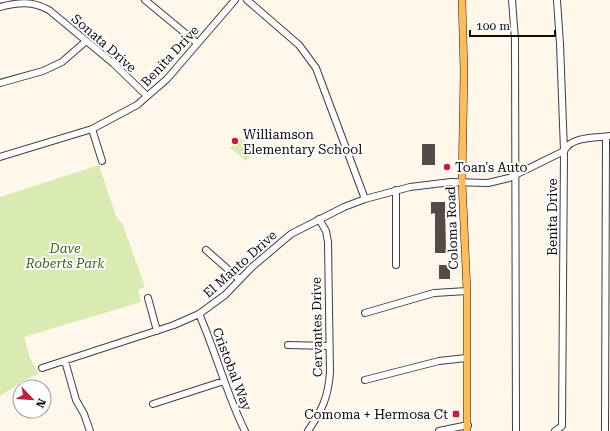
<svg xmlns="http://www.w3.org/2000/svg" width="610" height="431" font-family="'Roboto Serif',serif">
	<rect width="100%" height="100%" fill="#fff8ea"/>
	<path fill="#d9ebb2" d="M239 137 255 151 246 161 230 148Z
		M99 165 116 216 123 225 145 287 138 290 141 302 24 337 30 358 39 374 27 379 0 396V197Z"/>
	<path fill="#554a47" d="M422 144H435V165H422Z
		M431 202H445L446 253H435V213L431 214Z
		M439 265H450V279H439Z"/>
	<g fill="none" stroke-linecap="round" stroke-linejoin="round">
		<g stroke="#3f3f3f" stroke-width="8">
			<path id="minor" d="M145 0 197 43
				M247 0 299 45 316 68 365 199
				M512 0 515 39 516 431
				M0 7C18 2 33 1 49 10L114 64 147 96
				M0 83 43 71 62 62 85 42
				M92 129 102 161
				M0 157 92 129 137 105 167 79 235 0
				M206 250 239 279
				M396 265V190
				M148 298 157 331
				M365 313 434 293 467 291
				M199 314C216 352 226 393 245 431
				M288 345 329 346
				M65 361 76 400 84 414 90 431
				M42 368 174 325 199 314 225 295 252 267 291 234 344 207 365 199 410 187 451 182 488 183 509 178 564 151C571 136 596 138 610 136
				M365 380 439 361 466 358
				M153 404 224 381
				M308 431C322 410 328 398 330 373L328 242 326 231 319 219
				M439 431 468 425
				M555 431 562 426 564 151 560 44 557 0
				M605 431 606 137"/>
		</g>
		<g stroke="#1d1d1d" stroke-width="8">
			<path id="major" d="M462 0 464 72 462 182 467 291V431"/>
		</g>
		<use href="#minor" stroke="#fff" stroke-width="6"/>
		<use href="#major" stroke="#ffbc5a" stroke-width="7"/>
	</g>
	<g fill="#c21d40" stroke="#fff" stroke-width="1.5">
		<circle cx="235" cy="141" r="4"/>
		<circle cx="447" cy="167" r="4"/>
		<rect x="452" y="410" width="8" height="8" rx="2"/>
	</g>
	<g text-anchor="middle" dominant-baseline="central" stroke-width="4" stroke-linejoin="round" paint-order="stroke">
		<g font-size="13" fill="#0c0c0c" stroke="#fff">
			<text transform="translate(104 43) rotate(41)">Sonata Drive</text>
			<text transform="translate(170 56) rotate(-47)">Benita Drive</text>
			<text transform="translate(552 217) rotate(-90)">Benita Drive</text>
			<text transform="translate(452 228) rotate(-92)">Coloma Road</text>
			<text transform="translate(240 264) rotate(-42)">El Manto Drive</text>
			<text transform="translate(317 327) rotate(-91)">Cervantes Drive</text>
			<text transform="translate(232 369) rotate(69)">Cristobal Way</text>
		</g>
		<g font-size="13" fill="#0c0c0c" stroke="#fff" text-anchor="start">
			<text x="243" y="134">Williamson<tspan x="243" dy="15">Elementary School</tspan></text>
			<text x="455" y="167">Toan's Auto</text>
			<text x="448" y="414" text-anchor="end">Comoma + Hermosa Ct</text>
		</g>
		<g font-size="13" font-style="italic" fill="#366619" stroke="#fff">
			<text x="65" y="248">Dave<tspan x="65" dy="15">Roberts Park</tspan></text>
		</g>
	</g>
	<g transform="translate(32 399) rotate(115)"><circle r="19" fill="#ffffff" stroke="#9e9e9e"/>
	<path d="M0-3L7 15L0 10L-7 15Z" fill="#c21d40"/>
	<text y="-6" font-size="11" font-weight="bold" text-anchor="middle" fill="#0c0c0c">N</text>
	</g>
	<path d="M470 30v6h85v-6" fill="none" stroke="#0c0c0c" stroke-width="2"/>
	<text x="476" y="30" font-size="12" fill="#0c0c0c" stroke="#ffffff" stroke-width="3" paint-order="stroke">100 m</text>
</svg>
